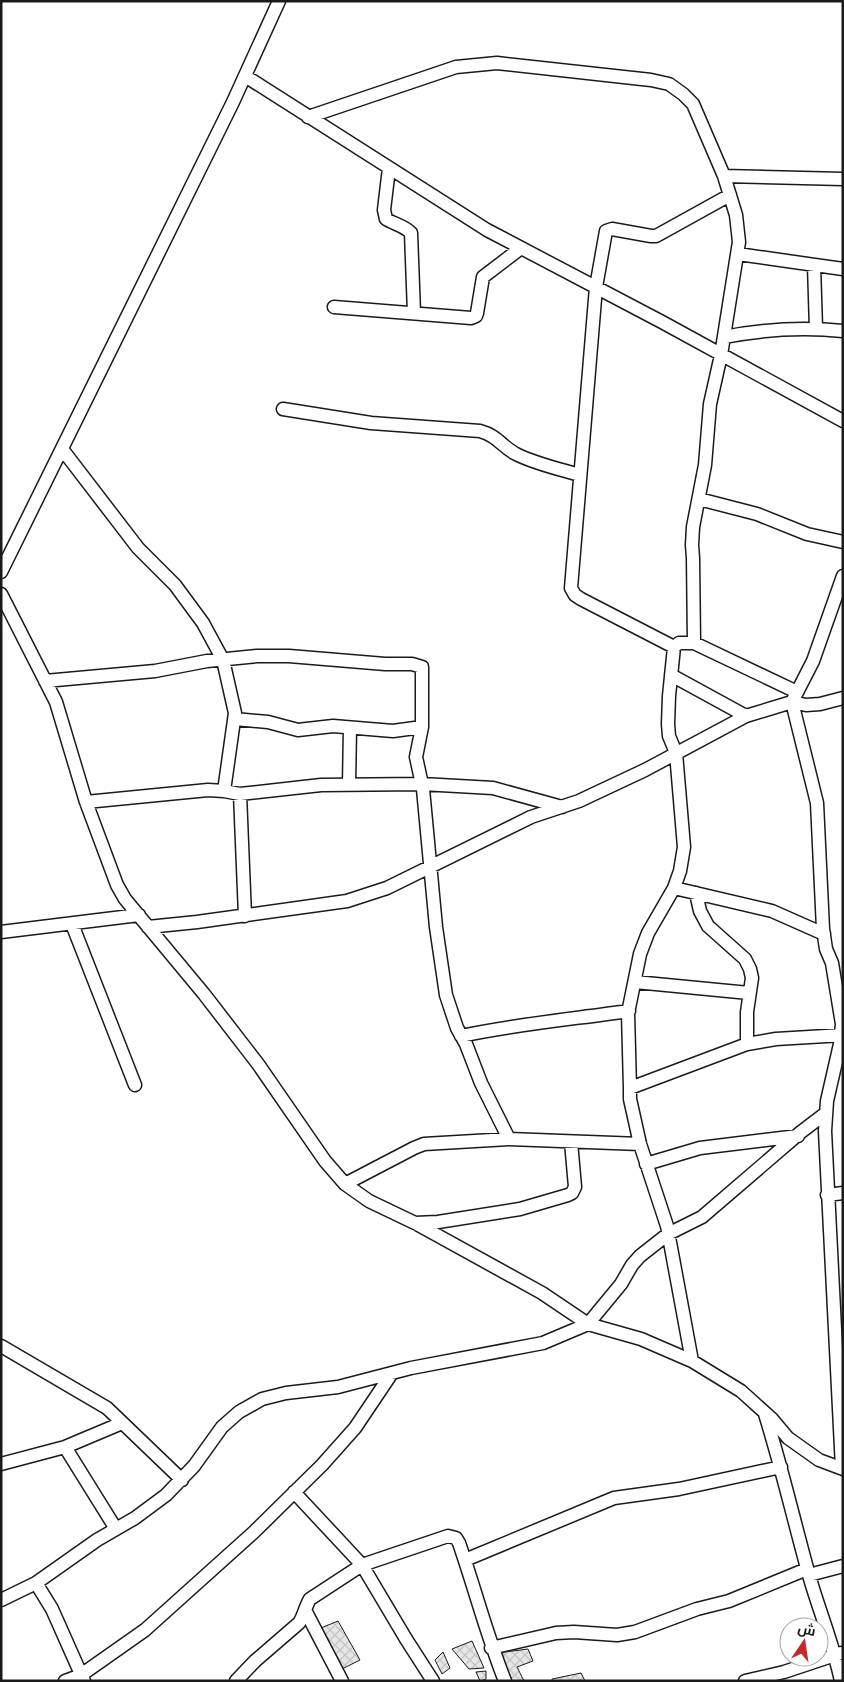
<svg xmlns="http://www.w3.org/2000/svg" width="844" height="1682" font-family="Helvetica,Cairo,sans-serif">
	<defs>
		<pattern id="building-cross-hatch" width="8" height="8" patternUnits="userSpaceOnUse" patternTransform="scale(1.25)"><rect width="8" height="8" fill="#e6e6e6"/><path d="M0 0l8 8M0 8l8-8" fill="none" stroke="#c5c5c5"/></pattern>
	</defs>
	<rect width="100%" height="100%" fill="#fff"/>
	<path fill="url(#building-cross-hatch)" stroke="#1a1a1a" d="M338 1621 360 1660 342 1669 321 1628Z
		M472 1641 484 1668 469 1669 452 1649Z
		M528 1649 533 1661 517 1667 524 1681H509L497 1653Z
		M443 1652 450 1668 442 1674 435 1660Z
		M486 1671V1679L480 1681 476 1672Z
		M581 1673 585 1681H552V1679Z"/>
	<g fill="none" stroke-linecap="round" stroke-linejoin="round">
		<g stroke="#1a1a1a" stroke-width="15">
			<path id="minor" d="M245 76 487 230 662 322 843 421
				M308 117 456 67 497 63 651 80 669 84 683 94 693 104 724 176 736 215 739 242 721 355 710 404 705 465 693 527 692 545 693 558 694 643
				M389 168 384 210 386 219C394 224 405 226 411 233L414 313
				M724 176 843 179
				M738 254 843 269
				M814 265 816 329
				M334 307 471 318 476 316 477 313 483 277 521 248
				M724 337C765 329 802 327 843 331
				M283 409 371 423 480 431C498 436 501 446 516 454 536 464 559 469 580 475
				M62 449 138 548 175 585 203 623 223 660 235 713 224 791
				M699 499 757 514 807 534 843 542
				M1 572 233 102 279 1
				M1 594 56 702 86 802 117 885 125 899 204 994 258 1064 325 1161 345 1184 369 1201 415 1223 542 1293 588 1324 641 1339 692 1361 741 1391 772 1419 788 1438 819 1460 843 1469
				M674 647 581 599 575 595 571 588 596 287 606 231 612 229 651 236H656L730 195
				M671 675 746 716
				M45 681 155 671 207 661 257 656H289L385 664H412L422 667V727L416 757 423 789 436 927 446 995 457 1028 466 1044 481 1083 509 1139
				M235 719 268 722 298 730 333 726 393 731 422 727
				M349 785 350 728
				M240 794 245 916
				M86 802 208 790 224 791 240 794 321 785 422 784 493 788 562 807
				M674 888 772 911 824 934
				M696 893 700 911 708 926 745 959 750 969 752 978 747 1012V1044
				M72 924 135 1085
				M148 927 197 922 347 901 387 888 531 817 579 801 645 770 746 716 792 702 806 705 820 704 843 698
				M1 932 139 915
				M635 982 749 993
				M461 1036C517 1024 573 1019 629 1011
				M630 1088 747 1044 776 1039 843 1035
				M646 1164 700 1148 798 1136
				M345 1184 414 1148 424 1144 509 1139 640 1144
				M827 1195 843 1193
				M415 1223 438 1222 520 1209 568 1195 572 1193 575 1187 571 1142
				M1 1346 107 1408 182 1480
				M692 1361 667 1226 640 1144 630 1099V1088L628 1013 640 954 648 933 674 888 680 871 684 847 676 753 669 736 668 724 669 696 674 647 679 643H694L797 692
				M765 1414C781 1465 793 1517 807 1568 817 1606 833 1642 841 1681
				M65 1447 116 1529
				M1 1464 65 1447 122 1423
				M842 1468 825 1131 827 1101 840 1044 842 1024 832 963 826 949 823 929 817 803 792 702 813 661 843 576
				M294 1492 362 1565 406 1639 433 1681
				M465 1560 614 1498 679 1489 781 1467
				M809 1575 843 1566
				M36 1583 52 1609 84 1681
				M1 1600 36 1583 97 1540 135 1518 166 1495 194 1466 222 1427 239 1412 262 1399 286 1393 338 1387 411 1368 543 1343 588 1324 621 1284 632 1265 640 1256 668 1234 702 1217 801 1132 826 1113
				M305 1610 342 1681
				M491 1648 556 1633 574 1632 617 1635 635 1632 697 1609 729 1601 807 1569
				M65 1681 81 1675 145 1630 254 1532 322 1465 355 1428 392 1373
				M236 1681 255 1661 299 1623C304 1616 305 1607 310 1599L362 1565 448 1536 456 1538 459 1543C475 1589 487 1636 505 1681
				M745 1681 784 1672 841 1653"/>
		</g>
		<use href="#minor" stroke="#fff" stroke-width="12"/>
	</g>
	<rect width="844" height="1682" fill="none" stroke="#1a1a1a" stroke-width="5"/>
	<g transform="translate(804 1642) rotate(13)"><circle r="24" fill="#ffffff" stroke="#a3a3a3"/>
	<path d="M0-4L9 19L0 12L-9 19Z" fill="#c62828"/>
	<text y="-8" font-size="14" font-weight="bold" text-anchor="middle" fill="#1a1a1a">ش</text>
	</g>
</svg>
